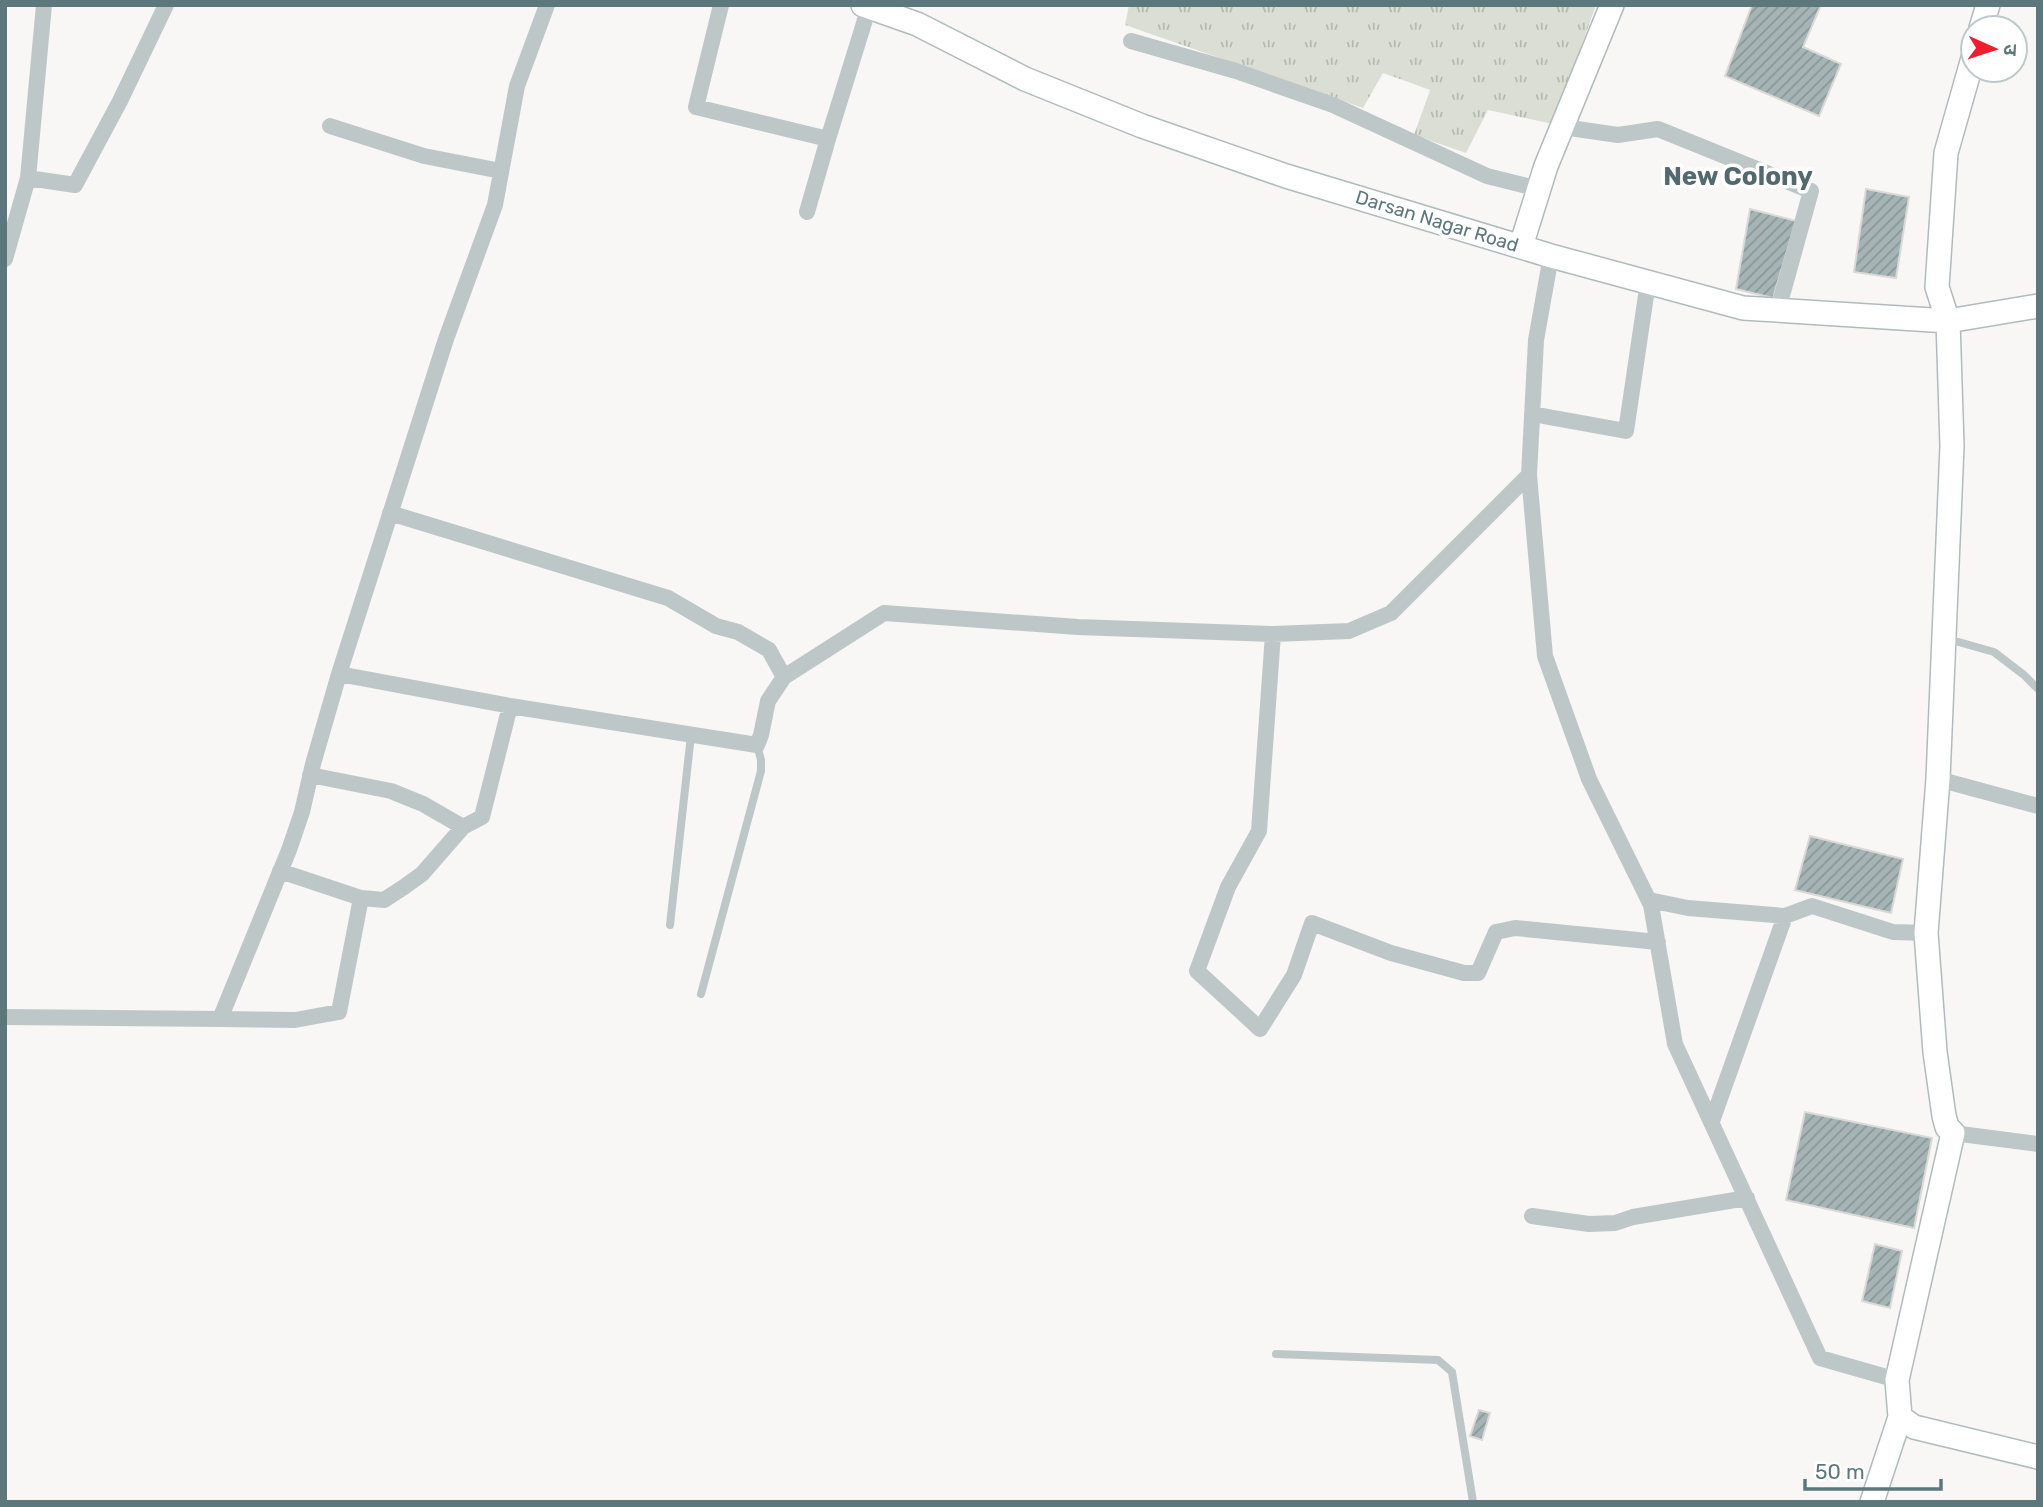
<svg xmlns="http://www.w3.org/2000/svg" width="2043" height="1507" font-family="Rubik,'Noto Sans Devanagari',sans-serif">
	<defs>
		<pattern id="grass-tufts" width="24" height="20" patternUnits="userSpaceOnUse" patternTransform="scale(1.75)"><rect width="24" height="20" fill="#daded4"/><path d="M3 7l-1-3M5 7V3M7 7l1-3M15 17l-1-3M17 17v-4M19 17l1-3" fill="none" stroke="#b4b9b1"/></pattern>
		<pattern id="building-hatch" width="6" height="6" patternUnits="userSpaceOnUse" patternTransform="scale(1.75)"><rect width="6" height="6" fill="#a5b4b5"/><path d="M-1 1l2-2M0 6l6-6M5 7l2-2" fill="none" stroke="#8a9798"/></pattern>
	</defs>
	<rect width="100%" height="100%" fill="#f8f7f5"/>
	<path fill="url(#grass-tufts)" d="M1129 5H1596L1553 124 1488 110 1466 153 1414 135 1430 90 1383 73 1363 108 1125 25Z"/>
	<path fill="url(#building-hatch)" stroke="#dad9d7" stroke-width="2" d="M1752 5H1821L1803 47 1841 64 1819 116 1725 76Z
		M1866 189 1909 197 1896 278 1854 272Z
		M1750 209 1796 221 1773 298 1736 289Z
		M1810 836 1903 859 1891 913 1795 890Z
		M1805 1112 1932 1138 1914 1228 1786 1200Z
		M1875 1244 1902 1251 1890 1308 1862 1301Z
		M1479 1410 1490 1413 1482 1440 1470 1436Z"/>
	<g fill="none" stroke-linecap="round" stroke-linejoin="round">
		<g stroke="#b1bbbd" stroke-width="26">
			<path id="secondary" d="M863 5 917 24 1025 79 1142 126 1286 176 1551 256 1743 308 1948 321 2038 306
				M1981 28 1988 5
				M1521 246 1546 166 1612 5
				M1900 1417 1914 1427 2038 1457
				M1872 1502 1900 1417 1897 1380 1953 1133 1947 1127 1944 1116 1935 1052 1926 933 1938 779 1952 446 1948 321 1937 287 1946 153 1973 58"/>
		</g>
		<path stroke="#bec7c8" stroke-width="8" d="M1948 639 1994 652 2024 675 2038 689
			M670 925 691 735
			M701 994 761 771V760L757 745
			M1276 1354 1438 1360 1452 1372 1473 1502"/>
		<path stroke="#bec7c8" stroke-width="16" d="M721 5 696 107 828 139 869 7
			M1131 41 1236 71 1333 105 1487 176 1539 189
			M330 126 424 156 501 171
			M1563 127 1618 135 1658 129 1811 191 1778 310
			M28 178 75 185 120 101 166 5
			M807 212 828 139
			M1551 256 1536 340 1529 475 1545 656 1589 779 1651 905 1675 1044 1820 1358 1897 1380
			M5 259 28 178 44 5
			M1532 414 1626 431 1648 282
			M390 513 668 598 716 626 738 632 769 650 784 677
			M1273 634 1259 831 1228 887 1197 971 1260 1029 1294 975 1312 923 1391 953 1464 973H1478L1496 932 1515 928 1658 942
			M339 674 510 706 757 745 761 735 768 701 784 677 884 613 1078 627 1273 634 1349 631 1391 613 1529 475
			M310 775 391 791 423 804 463 827
			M1938 779 2038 806
			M361 898 384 900 404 887 422 874 463 827 482 817 510 706
			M1649 900 1688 908 1785 916 1812 906 1893 932 1926 933
			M5 1017 220 1019 289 850 302 812 313 764 339 674 446 339 495 205 517 86 547 5
			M220 1019 295 1020 339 1012 361 898 280 871
			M1712 1121 1785 916
			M1953 1133 2038 1144
			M1532 1216 1589 1224 1615 1223 1633 1217 1747 1198"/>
		<use href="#secondary" stroke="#fff" stroke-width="23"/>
	</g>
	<g text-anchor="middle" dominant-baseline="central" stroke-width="7" stroke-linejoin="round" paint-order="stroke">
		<g font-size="19" fill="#5d787c" stroke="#fff">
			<text transform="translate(1437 221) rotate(17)">Darsan Nagar Road</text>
		</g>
		<g font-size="26" font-weight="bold" fill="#53696d" stroke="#fff">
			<text x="1738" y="176">New Colony</text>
		</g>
	</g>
	<rect width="2043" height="1507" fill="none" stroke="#5d787c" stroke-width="14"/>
	<g transform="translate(1994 49) rotate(93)"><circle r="33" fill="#ffffff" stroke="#bec9cb" stroke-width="2"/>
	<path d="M0-5L12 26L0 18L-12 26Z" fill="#ef1e2f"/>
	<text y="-10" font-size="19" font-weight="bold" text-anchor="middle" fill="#5d787c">उ</text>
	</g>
	<path d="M1805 1479v10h136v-10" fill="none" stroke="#5d787c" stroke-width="3.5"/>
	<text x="1815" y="1479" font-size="21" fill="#5d787c" stroke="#ffffff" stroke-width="5" paint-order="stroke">50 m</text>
</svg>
